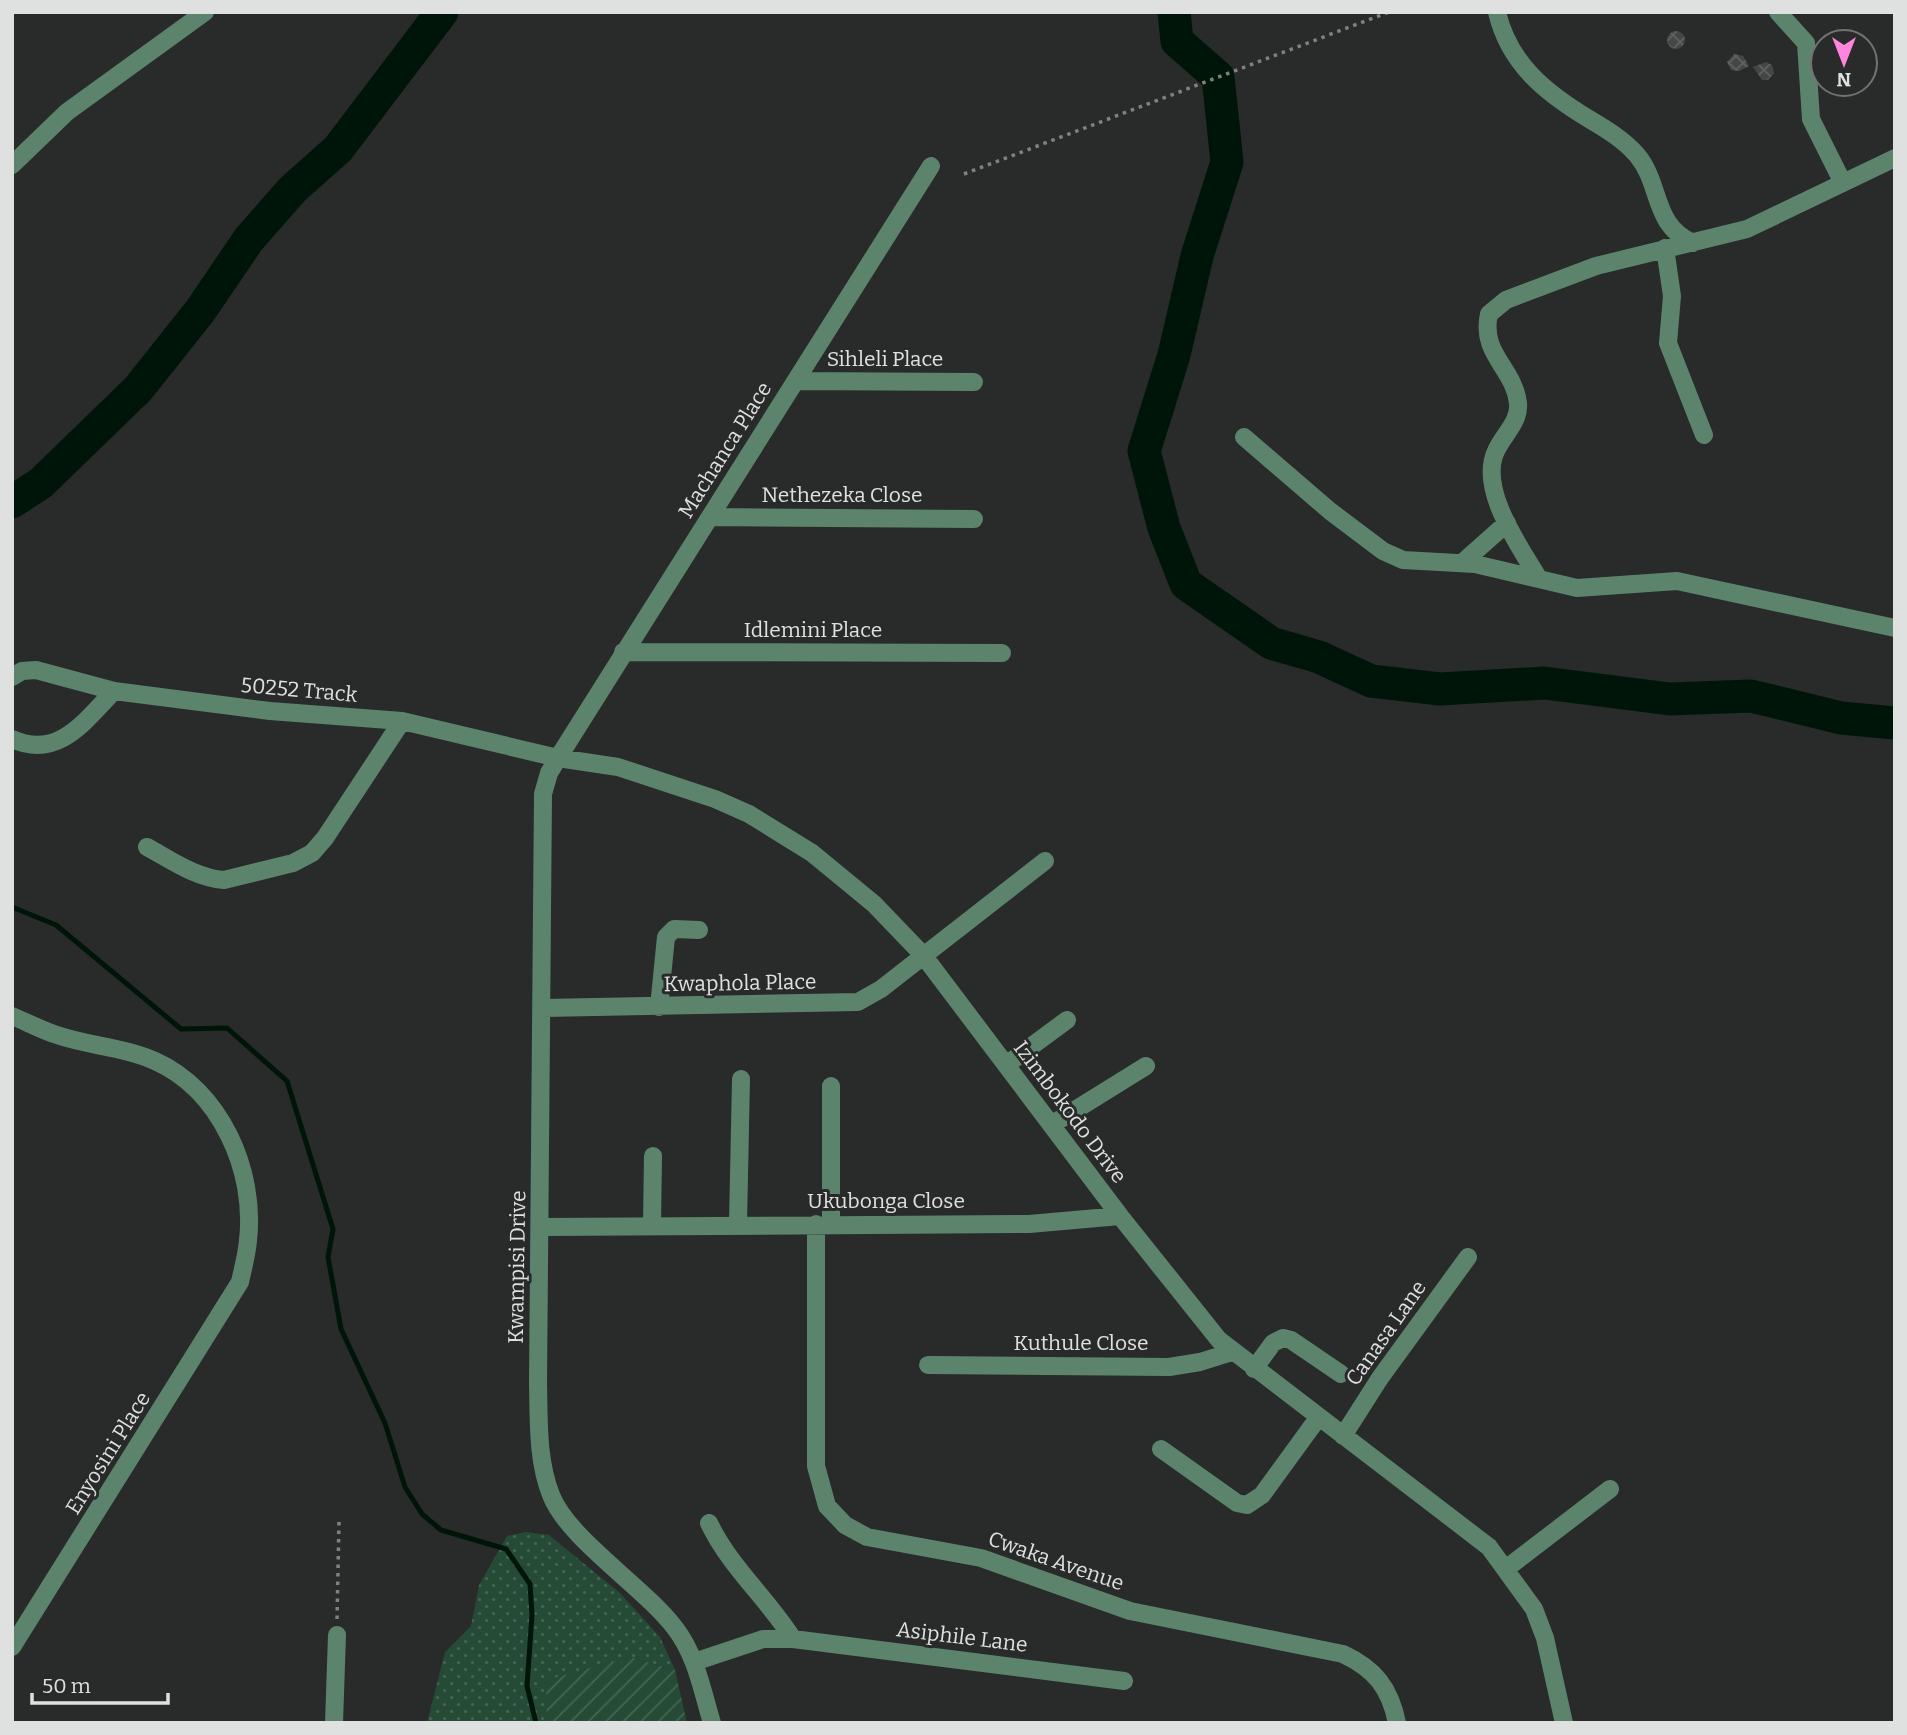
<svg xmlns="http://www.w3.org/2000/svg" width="1907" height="1735" font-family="Bitter,serif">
	<defs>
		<pattern id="grass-dots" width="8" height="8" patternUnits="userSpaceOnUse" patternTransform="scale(1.75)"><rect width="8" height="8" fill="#254b36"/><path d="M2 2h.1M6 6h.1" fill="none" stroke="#446553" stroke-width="1.8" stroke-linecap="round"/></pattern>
		<pattern id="garden-furrows" width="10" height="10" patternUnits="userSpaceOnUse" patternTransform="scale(1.75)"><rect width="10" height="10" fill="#254b36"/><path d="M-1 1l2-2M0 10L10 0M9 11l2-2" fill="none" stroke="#446553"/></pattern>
		<pattern id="building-cross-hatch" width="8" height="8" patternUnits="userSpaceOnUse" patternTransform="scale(1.75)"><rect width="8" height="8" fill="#444745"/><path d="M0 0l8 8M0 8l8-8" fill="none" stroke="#5f6160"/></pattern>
	</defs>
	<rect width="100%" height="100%" fill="#282b29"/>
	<path fill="url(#grass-dots)" d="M526 1532 549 1535 620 1593 660 1637 675 1670 630 1657 547 1680V1723H427L445 1652 471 1626 479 1585 507 1536Z"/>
	<path fill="url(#garden-furrows)" d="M630 1657 675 1670 687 1723H547L546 1680Z"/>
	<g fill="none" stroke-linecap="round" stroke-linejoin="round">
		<path stroke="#001509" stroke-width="5" d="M12 907 56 925 181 1029 227 1028 287 1081 333 1229 328 1257 341 1329 385 1423 405 1487 422 1514 441 1530 506 1549 530 1584 532 1615 527 1686 536 1723"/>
		<path stroke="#001509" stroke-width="33" d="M1174 12 1177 41 1218 77 1227 162 1197 256 1174 355 1144 451 1164 528 1186 584 1271 643 1319 657 1371 681 1440 689 1544 683 1670 699 1751 696 1841 718 1895 723
			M12 502 41 483 138 389 200 311 249 239 293 189 338 149 442 12"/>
	</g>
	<path fill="url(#building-cross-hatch)" d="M1667 40a9 9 0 1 1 18 0a9 9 0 1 1-18 0Z
		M1734 54 1743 56 1749 66 1739 71 1731 70 1727 62Z
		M1766 62 1772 65 1774 73 1768 80H1762L1753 67Z"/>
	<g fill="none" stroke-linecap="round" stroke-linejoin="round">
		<path stroke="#7f8280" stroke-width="3.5" stroke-dasharray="3.5 5" stroke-linecap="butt" d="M964 174 1389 12
			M337 1619 339 1522"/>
		<path stroke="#5c846d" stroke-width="18" d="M1497 12C1509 64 1546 93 1589 119 1606 129 1624 140 1637 155 1662 185 1652 225 1693 243
			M1778 12 1806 43 1811 119 1843 183
			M12 165 67 112 205 12
			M1665 248 1672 296 1668 343 1704 435
			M796 381 974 382
			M1244 437 1330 511 1383 551 1403 560 1475 564 1577 588 1677 581 1895 628
			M710 517 974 519
			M1462 563 1507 523
			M1539 579C1520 547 1478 489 1496 451 1503 435 1520 422 1518 403 1514 368 1480 354 1489 314L1506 300 1596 266 1747 229 1895 158
			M623 652 1002 653
			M12 677 22 671 36 670 114 691 270 711 402 721 558 758 618 767 715 799 749 814 812 853 874 904 923 955 1120 1216 1219 1340 1489 1547 1534 1609 1545 1638 1564 1723
			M12 739C58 760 85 721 114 691
			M147 847C171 860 196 878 224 880L293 863 312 853 325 838 402 721
			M659 1007 666 937 674 929 699 930
			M543 1008 858 1002 881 989 1045 861
			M12 1016C27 1022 41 1030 57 1035 89 1046 124 1047 155 1061 220 1090 256 1170 248 1240 247 1254 243 1268 240 1282L12 1647
			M1006 1065 1067 1020
			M1051 1125 1146 1066
			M652 1224 653 1156
			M738 1224 741 1079
			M816 1224V1466L827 1506 845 1525 867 1537 981 1558 1130 1611 1343 1654C1375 1669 1390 1688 1397 1723
			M831 1224V1086
			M541 1227 1029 1224 1120 1216
			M928 1365 1169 1367 1200 1362 1232 1352
			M1254 1369 1273 1343 1283 1338 1291 1340 1341 1374
			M1343 1436 1380 1378 1468 1257
			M1161 1449 1237 1503 1247 1505 1262 1495 1318 1418
			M709 1523C730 1567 767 1598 793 1639
			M1507 1568 1610 1489
			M694 1662 763 1639H793L1124 1681
			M334 1723 337 1635
			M712 1723C702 1690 696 1655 675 1628 644 1587 568 1539 551 1495 537 1460 539 1420 538 1383L543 794 549 773 558 758 931 166"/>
	</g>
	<g text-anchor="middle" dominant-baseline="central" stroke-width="6" stroke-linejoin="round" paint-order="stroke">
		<g font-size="21" fill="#dfe1e0" stroke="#282b29">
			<text x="885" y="359">Sihleli Place</text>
			<text transform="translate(725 450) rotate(-58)">Machanca Place</text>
			<text x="842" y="495">Nethezeka Close</text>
			<text x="813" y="630">Idlemini Place</text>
			<text transform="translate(299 690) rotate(5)">50252 Track</text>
			<text transform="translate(740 983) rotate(-1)">Kwaphola Place</text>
			<text transform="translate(1070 1112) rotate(53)">Izimbokodo Drive</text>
			<text x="886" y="1201">Ukubonga Close</text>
			<text transform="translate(517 1267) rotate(-89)">Kwampisi Drive</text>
			<text transform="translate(1386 1333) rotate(-55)">Canasa Lane</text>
			<text x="1081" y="1343">Kuthule Close</text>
			<text transform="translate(108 1453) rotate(-58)">Enyosini Place</text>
			<text transform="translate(1056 1561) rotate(19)">Cwaka Avenue</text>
			<text transform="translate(962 1637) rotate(7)">Asiphile Lane</text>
		</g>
	</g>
	<rect width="1907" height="1735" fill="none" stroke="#dfe1e0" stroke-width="28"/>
	<g transform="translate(1844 63) rotate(180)"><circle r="33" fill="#282b29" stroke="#717472" stroke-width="2"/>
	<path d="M0-5L12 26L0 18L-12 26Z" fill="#ff85df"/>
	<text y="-10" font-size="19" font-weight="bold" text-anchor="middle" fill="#dfe1e0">N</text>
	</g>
	<path d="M32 1693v10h136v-10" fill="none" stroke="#dfe1e0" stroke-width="3.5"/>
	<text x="42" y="1693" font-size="21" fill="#dfe1e0" stroke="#282b29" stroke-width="5" paint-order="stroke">50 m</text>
</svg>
